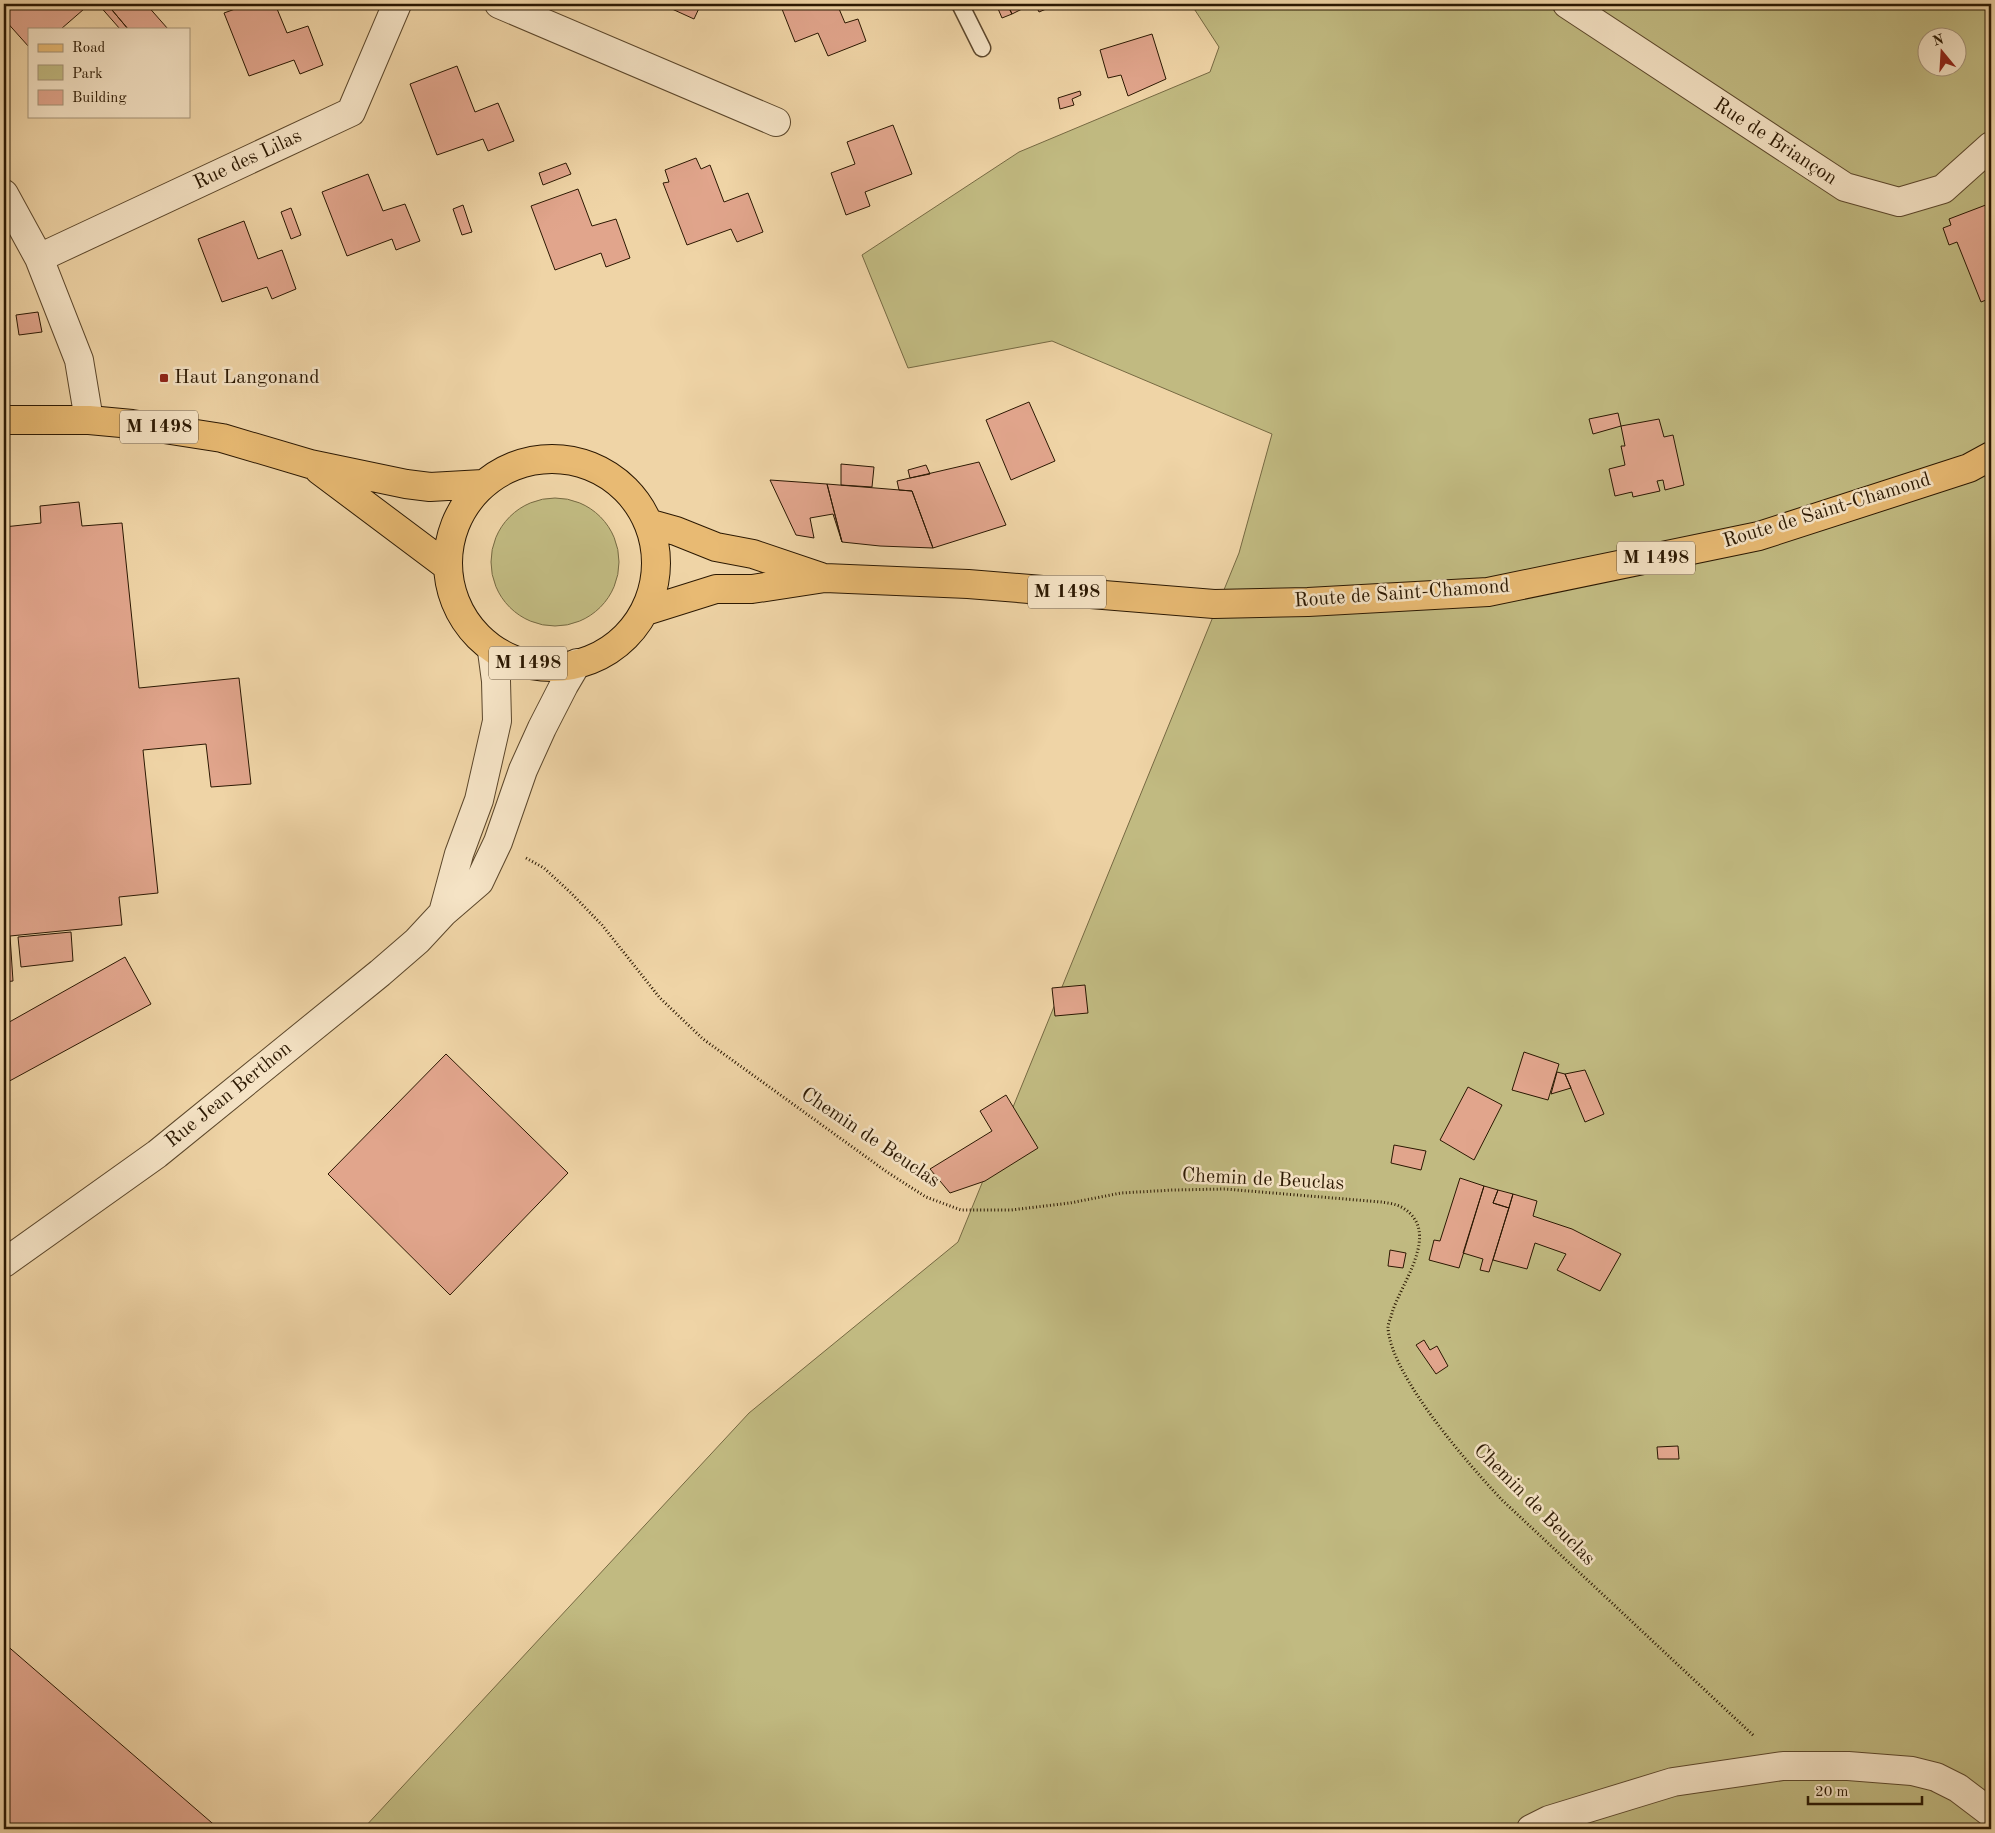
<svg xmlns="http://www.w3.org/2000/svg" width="1995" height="1833" font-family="'Old Standard TT',serif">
	<rect width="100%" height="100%" fill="#efd4a6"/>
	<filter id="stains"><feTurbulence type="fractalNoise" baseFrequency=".004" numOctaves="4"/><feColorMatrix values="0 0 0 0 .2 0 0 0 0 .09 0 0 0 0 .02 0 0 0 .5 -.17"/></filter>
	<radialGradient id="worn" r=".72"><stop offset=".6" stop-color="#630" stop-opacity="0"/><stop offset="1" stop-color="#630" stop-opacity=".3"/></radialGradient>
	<path fill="#c1ba81" stroke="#766942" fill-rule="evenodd" d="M1191 4H1991V1829H363L749 1413 958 1242 1239 553 1272 434 1052 341 908 368 862 255 1019 152 1210 72 1219 47ZM1928 38H1958V68H1928Z
		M491 562a64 64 0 1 1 128 0a64 64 0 1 1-128 0Z"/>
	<path fill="#e1a58c" stroke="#2b1802" d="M8 4H85L82 6 84 9 61 29H29V47L4 19V7Z
		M98 4H107L128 29H120Z
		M107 4H146L168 29H128Z
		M249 4H275L287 33 308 26 323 65 300 74 294 60 249 76 224 13Z
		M661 4H701L694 19Z
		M780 4H837L845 23 858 19 866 41 828 56 818 33 795 42Z
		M996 4H1007L1012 14 1002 18Z
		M1007 4H1032L1012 14Z
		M1035 4H1058L1039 12Z
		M1152 34 1166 79 1128 96 1121 75 1108 78 1100 50Z
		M457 66 475 112 498 103 514 141 488 151 483 139 437 155 410 84Z
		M1080 91 1081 95 1072 99 1074 105 1060 109 1058 98Z
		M893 125 912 174 865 192 870 206 846 215 831 173 855 164 847 142Z
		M696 158 701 169 710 165 724 202 748 193 763 232 737 242 731 229 687 245 663 183 669 182 665 170Z
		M566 163 571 174 543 185 539 173Z
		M368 174 383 211 405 204 420 241 396 250 392 239 347 256 322 192Z
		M578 189 592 226 616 219 630 258 606 267 601 253 555 270 531 206Z
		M1991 203V298L1981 302 1957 242 1949 245 1943 228 1951 225 1949 219Z
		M463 205 472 232 462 235 453 209Z
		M291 208 301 235 291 239 281 212Z
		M244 221 258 259 282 250 296 289 272 299 267 287 222 302 198 239Z
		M38 312 42 332 19 335 16 315Z
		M1029 402 1055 461 1011 480 986 420Z
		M1618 413 1621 426 1593 434 1589 419Z
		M1659 419 1664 437 1673 435 1684 485 1665 490 1663 480 1657 481 1660 491 1633 497 1632 492 1615 496 1609 469 1625 465 1621 446H1625L1621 426Z
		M979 462 1006 525 933 548 912 491 899 490 897 481Z
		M841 464 874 467 872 487 841 485Z
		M926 465 930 474 910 478 908 470Z
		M770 480 827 484 842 542 833 514 810 518 814 538 796 535Z
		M827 484 912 491 933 548 880 546 842 542Z
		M79 502 82 526 122 523 139 688 239 678 251 784 211 787 206 744 143 750 158 893 119 897 122 925 10 936 13 981 4 982V527L41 523 40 506Z
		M71 932 73 961 21 967 18 937Z
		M125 957 151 1004 4 1084V1025Z
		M1085 985 1088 1013 1055 1016 1052 988Z
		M1524 1052 1559 1064 1548 1100 1512 1090Z
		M446 1054 568 1173 450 1295 328 1174Z
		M1585 1070 1604 1114 1585 1122 1565 1074Z
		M1557 1072 1565 1074 1571 1088 1551 1094Z
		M1468 1087 1502 1105 1474 1160 1440 1140Z
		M1006 1095 1038 1148 985 1181 950 1193 930 1169 992 1131 980 1111Z
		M1394 1145 1426 1151 1421 1170 1391 1163Z
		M1460 1178 1484 1186 1459 1268 1429 1260 1434 1240 1440 1241Z
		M1484 1186 1498 1190 1493 1203 1509 1208 1489 1272 1480 1270 1483 1259 1463 1253Z
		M1498 1190 1513 1194 1509 1208 1493 1203Z
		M1513 1194 1537 1201 1533 1216 1572 1229 1621 1254 1600 1291 1557 1270 1566 1254 1535 1243 1527 1269 1493 1260Z
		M1390 1250 1406 1253 1403 1268 1388 1266Z
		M1424 1340 1430 1350 1437 1346 1448 1366 1436 1374 1416 1345Z
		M1678 1446 1679 1459H1658L1657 1447Z
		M4 1643 219 1829H4Z"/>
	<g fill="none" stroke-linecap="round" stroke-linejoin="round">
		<g stroke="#5c472b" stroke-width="19">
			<path id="lane" d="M960 4 982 48"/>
		</g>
		<g stroke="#5c472b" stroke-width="30">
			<path id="street" d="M499 4 776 122
				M1567 4 1845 187 1899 202 1943 189 1991 146
				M4 194 39 258 79 360 89 420
				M39 258 351 112 397 4
				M443 913 459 854 479 800 497 721 496 681 492 651
				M4 1263 157 1154 380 973 417 941 443 913 479 882 498 842 523 770 542 728 564 685 577 663
				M1531 1829 1549 1820 1673 1782 1783 1766H1848L1912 1771 1936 1777 1958 1788 1991 1813"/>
		</g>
		<g stroke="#2b1802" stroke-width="30">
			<path id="primary" d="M4 420H89L132 424 222 438 310 464 406 484 430 487 483 484
				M448 563a104 104 0 1 1 208 0a104 104 0 1 1-208 0Z
				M319 470 447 566
				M651 524 676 531 716 547 753 554 821 577
				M646 611 716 589H752L825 578 968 584 1214 604 1308 602 1488 592 1759 536 1969 468 1991 456"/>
		</g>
		<path stroke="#2b1802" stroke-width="3" stroke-dasharray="1 2.5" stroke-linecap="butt" d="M526 858 544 868 571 893 602 925 660 998 703 1039 887 1172 926 1197 961 1210H1011L1070 1203 1121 1193 1173 1190 1225 1189 1381 1202C1388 1203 1397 1204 1403 1208 1442 1232 1401 1283 1392 1313 1391 1318 1388 1323 1388 1328 1391 1376 1469 1465 1502 1500L1754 1736"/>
		<use href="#lane" stroke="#f5e3c5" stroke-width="16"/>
		<use href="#street" stroke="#f5e3c5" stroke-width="28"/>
		<use href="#primary" stroke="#e8ba73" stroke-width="28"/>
	</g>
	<rect fill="#8f2418" stroke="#f5e3c5" stroke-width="2" x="159" y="373" width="10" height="10" rx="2.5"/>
	<g text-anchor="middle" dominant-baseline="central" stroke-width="5" stroke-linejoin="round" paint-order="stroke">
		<g fill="#f5e3c5" stroke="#68553c" stroke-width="1">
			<rect x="120" y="410.5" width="78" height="33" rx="4"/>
			<rect x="1617" y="541.5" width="78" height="33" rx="4"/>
			<rect x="1028" y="575.5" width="78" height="33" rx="4"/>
			<rect x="489" y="646.5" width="78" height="33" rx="4"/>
		</g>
		<g font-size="19" font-weight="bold" fill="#2b1802">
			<text x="159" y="427">M 1498</text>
			<text x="1656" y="558">M 1498</text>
			<text x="1067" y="592">M 1498</text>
			<text x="528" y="663">M 1498</text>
		</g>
		<g font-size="20" fill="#2b1802" stroke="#f5e3c5">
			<text transform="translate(1775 142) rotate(33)">Rue de Briançon</text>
			<text transform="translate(248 160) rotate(-25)">Rue des Lilas</text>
			<text transform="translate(1827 511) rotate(-17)">Route de Saint-Chamond</text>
			<text transform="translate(1402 594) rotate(-4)">Route de Saint-Chamond</text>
			<text transform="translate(229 1095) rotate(-39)">Rue Jean Berthon</text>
			<text transform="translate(870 1138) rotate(34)">Chemin de Beuclas</text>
			<text transform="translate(1263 1180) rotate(3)">Chemin de Beuclas</text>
			<text transform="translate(1534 1505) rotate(45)">Chemin de Beuclas</text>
		</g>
		<g font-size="20" fill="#2b1802" stroke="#f5e3c5" text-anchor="start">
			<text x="174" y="378">Haut Langonand</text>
		</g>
	</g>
	<rect width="1995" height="1833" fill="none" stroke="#efd4a6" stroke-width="20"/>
	<rect x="5" y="5" width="1985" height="1823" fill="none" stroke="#2b1802" stroke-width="2.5"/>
	<rect x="10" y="10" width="1975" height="1813" fill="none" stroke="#2b1802"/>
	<rect x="28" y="28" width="162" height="90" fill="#f5e3c5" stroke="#a49277"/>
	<rect x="38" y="44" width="25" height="8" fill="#e8ba73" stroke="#a49277"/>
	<text x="72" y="52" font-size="15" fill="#2b1802">Road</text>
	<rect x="38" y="65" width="25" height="15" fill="#c1ba81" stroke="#a49277"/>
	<text x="72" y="78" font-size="15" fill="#2b1802">Park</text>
	<rect x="38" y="90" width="25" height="15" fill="#e1a58c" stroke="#a49277"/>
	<text x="72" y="102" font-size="15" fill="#2b1802">Building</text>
	<g transform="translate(1942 52) rotate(342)"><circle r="24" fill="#f5e3c5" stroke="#a49277"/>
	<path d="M0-4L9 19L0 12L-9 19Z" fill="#8f2418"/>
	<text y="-8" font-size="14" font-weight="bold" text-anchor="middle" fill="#2b1802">N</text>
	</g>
	<path d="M1808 1796v8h114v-8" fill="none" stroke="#2b1802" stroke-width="2.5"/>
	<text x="1815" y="1796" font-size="15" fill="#2b1802" stroke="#f5e3c5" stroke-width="4" paint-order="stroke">20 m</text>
	<rect width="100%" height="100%" filter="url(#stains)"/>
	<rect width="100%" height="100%" fill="url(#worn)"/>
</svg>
